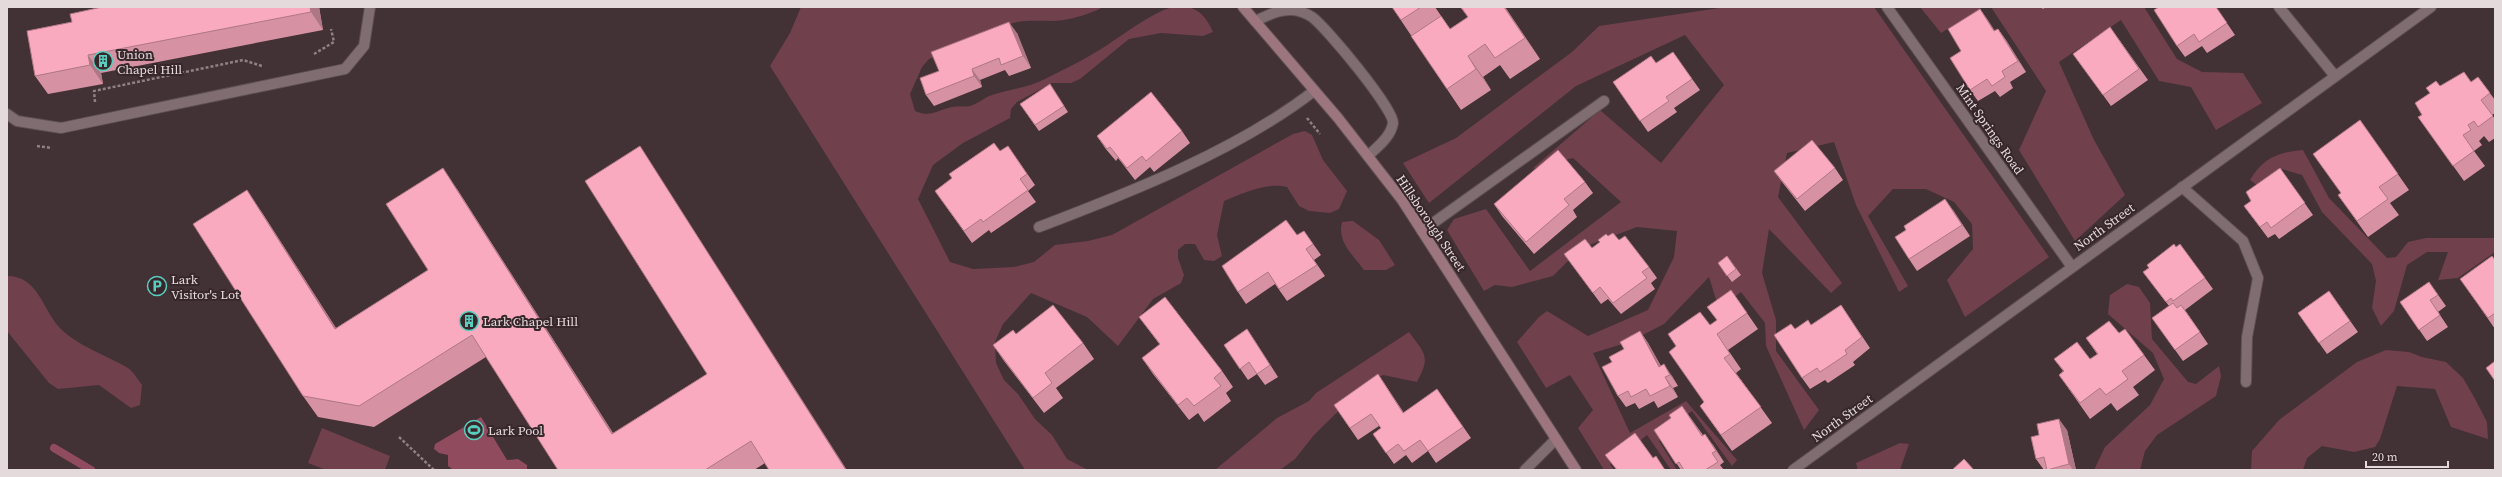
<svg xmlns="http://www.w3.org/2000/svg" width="2502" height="477" font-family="'Source Serif 4',serif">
	<rect width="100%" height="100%" fill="#423135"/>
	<path fill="#70404d" d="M801 7H1103C1089 15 1066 21 1051 21 1037 21 1026 20 1013 23L929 59 922 67 910 94 915 111C931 118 937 110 952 107 958 106 964 107 970 106 977 104 983 99 989 96 1008 89 1029 88 1047 78 1069 67 1093 55 1113 41 1127 32 1158 9 1174 7 1195 4 1205 14 1213 32L1203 36 1161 33 1129 39 1080 79 1071 83H1052L1017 102 1011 109 1010 118 963 143 933 165 918 199 950 262 973 269 1014 267 1034 262 1055 245 1088 241 1112 235 1293 134 1305 131 1312 135 1323 160 1347 191 1339 209 1330 213 1309 211 1299 206 1287 187C1266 182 1243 193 1224 201L1217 235 1222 256 1214 261 1204 260 1195 244H1185L1178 250V258L1184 275 1181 283 1153 299 1118 346 1087 317 1031 293 1003 324 995 342 996 363 1004 380 1018 394 1035 419 1052 435 1067 459 1088 470H1025L770 66 790 33Z
		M1726 7H1874L2049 257 1965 317 1947 280 1973 249 1972 224 1954 202 1926 189H1893L1868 216 1908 286 1899 292 1856 205 1834 142 1787 153 1778 197 1842 283 1831 293 1769 229 1762 273 1776 320V351L1819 410 1804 430 1766 346 1765 323 1741 292 1719 309 1709 277 1664 324 1629 342 1593 353 1630 433 1686 401 1737 460 1732 466 1692 411 1675 422 1659 441 1677 470H1671L1647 435 1610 464 1614 470H1604L1578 428 1593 410 1570 375 1546 388 1517 342 1539 317 1547 311 1588 336 1648 310 1674 257 1677 231 1637 227 1581 248 1553 276 1512 287 1495 285 1484 291 1447 230 1454 219 1486 209 1530 271 1621 202 1573 158 1532 169 1600 110 1661 163 1724 85 1685 35 1576 86 1429 203 1403 163 1456 138 1572 52 1599 26Z
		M1920 7H1983L1941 33Z
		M1991 7H2144L2177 59 2202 72 2243 73 2262 103 2216 130 2191 87 2159 81 2121 20 2059 62 2094 140 2125 195 2075 241 2019 150 2046 91Z
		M2303 150 2329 198 2387 258 2396 257 2408 242 2426 238H2495V252L2458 278 2438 280 2448 252H2427L2407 265 2394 311 2381 326 2372 308 2376 281 2372 264 2322 212 2302 175 2282 169 2258 186 2250 180C2263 158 2278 152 2303 150Z
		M1353 221 1379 240 1395 265 1386 270H1364C1353 255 1337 242 1342 222Z
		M7 276C38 276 42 308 59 327 77 346 106 355 128 368 134 372 138 380 142 385L140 405 131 408 99 385 58 389 49 383 7 331Z
		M2127 284 2139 287 2150 303 2152 339 2188 382 2196 384 2219 366 2221 376 2216 396 2157 435 2145 451 2140 470H2094L2105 447 2150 405 2164 379 2153 353 2108 314 2110 295Z
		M1409 332C1425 354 1431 356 1417 382L1383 375 1367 383 1314 435 1295 459 1280 470H1215L1277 418 1309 401 1316 393Z
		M2386 350 2409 352 2422 357 2446 362 2463 378 2474 397 2487 422 2488 439 2451 427 2435 389 2397 386 2380 439 2375 447 2354 452 2322 446 2307 458 2303 470H2251L2252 451 2279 420 2357 362Z
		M322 428 390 456 385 470H326L308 463Z
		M1900 443 1909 444 1900 470H1858L1856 463Z"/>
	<path fill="#904b5f" d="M481 417 507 460 518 459 527 465V470L452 469 448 466V455L439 453 434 449 435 444Z"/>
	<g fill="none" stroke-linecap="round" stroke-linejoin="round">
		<path stroke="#904b5f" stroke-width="8" d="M54 448 91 470"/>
		<g stroke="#5d4f51" stroke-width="12">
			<path id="lane" d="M2279 7 2335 76
				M1255 21C1267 16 1279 9 1292 10 1298 10 1308 14 1312 17 1326 27 1394 109 1393 123 1391 137 1377 147 1368 156
				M7 114 17 121 61 128 345 69 364 46 370 7
				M2182 187 2243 241 2258 278 2247 337 2246 382
				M1039 227C1131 192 1236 151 1314 91
				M1422 231 1604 101
				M1525 470 1556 439"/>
		</g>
		<g stroke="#5d4f51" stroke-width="12">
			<path id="street" d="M1887 7 2072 267
				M1793 470 2431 7"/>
		</g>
		<g stroke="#5d4f51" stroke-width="12">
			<path id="secondary" d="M1243 7 1338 118 1402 200 1576 470"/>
		</g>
		<path stroke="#8e8083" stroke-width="2.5" stroke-dasharray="3 2" stroke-linecap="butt" d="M314 54 334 42 331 29
			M95 102 94 91 243 60 262 66
			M1307 118 1320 134
			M37 146 52 148
			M399 437 434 470"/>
		<use href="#lane" stroke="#806d72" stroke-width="10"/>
		<use href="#street" stroke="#806d72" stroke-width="10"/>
		<use href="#secondary" stroke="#9c757f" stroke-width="10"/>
	</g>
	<path fill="#d692a3" d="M319 7 323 30 101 73 103 84 48 94 35 76 72 22Z
		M1392 7H1436H1435L1450 29 1468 17 1460 7H1505L1540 59 1510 79 1500 65 1483 77 1491 90 1461 110Z
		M2041 7H2046L2043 9Z
		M2216 7 2235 35 2207 53 2202 46 2185 57 2177 46Z
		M1980 9 1994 31 1998 29 2006 40 2026 72 2010 82 2013 88 2000 97 1995 91 1978 101 1970 90 1961 51Z
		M2110 27 2148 80 2111 106 2073 54Z
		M1017 33 1031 68 1009 76 1005 70 980 80 982 87 934 106 926 95 939 71Z
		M1673 52 1700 90 1674 108 1677 112 1648 132 1613 82 1657 63Z
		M2478 77 2495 100V113L2492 115 2495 119V138L2489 142 2484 136 2479 141 2482 145 2474 151 2485 166 2464 181 2418 117 2422 115 2440 86 2471 82Z
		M1050 84 1068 112 1039 131 1020 104Z
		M2360 120 2409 190 2390 203 2399 215 2368 237 2338 195 2341 193Z
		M1182 131 1190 143 1154 172 1150 167 1135 180 1118 158 1116 161 1105 148 1097 136Z
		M1008 146 1035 185 1028 191 1036 202 991 233 989 230 972 243 935 191Z
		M654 168 765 463 754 470H558L486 357 374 427 318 417 303 396 261 211 336 328 428 270 457 189 613 433 707 374Z
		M1835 168 1843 180 1805 211 1782 182 1774 171Z
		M2280 168 2313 215 2279 239 2275 234 2268 238 2244 206 2251 201Z
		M1585 182 1593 193 1573 210 1577 217 1534 254 1502 216 1494 204Z
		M1953 210 1970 236 1917 271 1909 259Z
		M1304 231 1321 255 1314 260 1325 276 1287 301 1275 284 1246 304 1238 292Z
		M1608 236 1619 240 1649 267 1657 278 1651 283 1655 289 1621 314 1608 299 1601 304 1564 254 1592 248Z
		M2176 247 2205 278 2213 289 2185 310 2208 344 2183 361 2152 318 2169 306 2143 272Z
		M1727 256 1741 275 1732 282 1718 263Z
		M2495 260V329L2468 290Z
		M2429 282 2446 306 2438 312 2448 327 2427 341 2400 302Z
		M1731 290 1758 329 1728 350 1741 369 1736 373 1772 423 1732 451 1700 406 1704 402 1717 320Z
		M2329 291 2358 332 2327 354 2298 313Z
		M1841 305 1870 348 1853 362 1855 365 1828 383 1825 380 1810 389 1802 378 1795 329 1811 325Z
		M1139 317 1222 371 1233 387 1226 393 1231 401 1204 422 1198 413 1189 420 1153 374 1142 358 1160 345Z
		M1247 329 1278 377 1265 385 1257 374 1248 380 1224 345Z
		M1640 331 1648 343 1661 366 1672 376 1678 386 1673 388 1678 397 1658 408 1654 401 1639 409 1635 403 1626 407 1618 396 1612 362Z
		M2119 333 2144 355 2155 370 2133 387 2139 395 2117 411 2111 403 2090 419 2059 375 2063 371 2054 359H2090L2097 354 2086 338Z
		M1016 334 1083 343 1094 359 1056 388 1063 398 1044 413 1004 361 993 345Z
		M1378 374 1404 413 1437 389 1471 438 1436 463 1428 451 1412 463 1406 455 1394 464 1373 434 1381 428 1379 426 1358 440 1334 405Z
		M1682 406 1703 435 1713 445 1724 462 1720 465 1724 470H1681L1654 430 1671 418Z
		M2067 430 2076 470H2044L2036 459Z"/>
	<path fill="#ae7785" d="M310 7H319L323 30 311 12Z
		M1504 7H1505L1540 59 1525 38Z
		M1980 9 1988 20 2002 42 1994 31Z
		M1009 22 1017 33 1031 68 1023 56Z
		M1998 29 2006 40 2026 72 2018 61Z
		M88 55 101 73 103 84 90 65Z
		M1468 56 1483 77 1491 90 1476 69Z
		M972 69 980 80 982 87 974 76Z
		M640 146 654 168 847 470H846Z
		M443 168 457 189 627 455 612 434Z
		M247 190 261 211 350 350 335 329Z
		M1945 199 1953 210 1970 236 1962 225Z
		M1247 329 1255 341 1278 377 1270 365Z
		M1640 331 1648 343 1667 378 1659 367Z
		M1664 364 1672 376 1678 386 1670 375Z
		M1378 374 1386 386 1411 425 1403 413Z
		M1665 377 1673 388 1678 397 1670 386Z
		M2059 419 2067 430 2076 470H2073L2069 464Z
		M1705 434 1713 445 1724 462 1716 451Z"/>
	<path fill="#f9aabe" stroke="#ae7785" d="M102 7H310L311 12 88 55 90 65 35 76 27 31 72 22 70 14Z
		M1392 7H1421L1401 20Z
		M1461 7H1504L1525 38 1495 58 1485 44 1468 56 1476 69 1447 89 1411 36 1441 16 1450 29 1468 17Z
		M2159 7H2216L2227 23 2199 42 2194 34 2177 46 2154 10Z
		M1980 9 1994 31 1998 29 2018 61 2002 71 2005 77 1992 86 1987 79 1970 90 1950 58 1961 51 1948 29Z
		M1009 22 1023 56 1001 65 999 58 972 69 974 76 926 95 920 78 939 71 931 52Z
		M2110 27 2139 69 2103 95 2073 54Z
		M1673 52 1692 79 1666 97 1669 101 1640 121 1613 82 1651 56 1656 63Z
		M2464 72 2471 82 2478 77 2490 93 2481 100 2493 116 2478 127 2474 121 2468 125 2471 130 2463 135 2474 151 2453 166 2418 117 2422 115 2415 103 2430 93 2426 88 2436 81 2440 86Z
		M1050 84 1064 106 1035 125 1020 104Z
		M1151 92 1182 131 1146 161 1142 156 1127 168 1110 147 1107 149 1097 136Z
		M2360 120 2398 174 2379 187 2388 199 2357 221 2338 195 2341 193 2313 154Z
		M1812 140 1835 168 1797 199 1774 171Z
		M994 143 1000 151 1008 146 1027 174 1020 179 1028 190 983 222 981 219 964 231 935 191 952 178 949 174Z
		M640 146 846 470H769L751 441 705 470H558L472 335 359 406 303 396 193 224 247 190 335 329 428 270 386 204 443 168 612 434 707 374 585 181Z
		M1558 150 1585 182 1564 199 1569 205 1526 242 1494 204Z
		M2280 168 2305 203 2271 228 2267 222 2260 227 2244 206 2251 201 2246 192Z
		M1945 199 1962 225 1909 259 1895 237 1906 230 1904 226Z
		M1286 220 1297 235 1304 231 1313 244 1306 249 1317 265 1279 289 1268 272 1238 292 1222 266Z
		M1613 233 1619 240 1625 236 1649 267 1642 272 1647 278 1613 303 1600 287 1593 293 1564 254 1585 239 1592 248 1600 242 1598 240 1606 234 1608 236Z
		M2174 244 2176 247 2180 244 2205 278 2173 301 2171 298 2166 302 2143 272 2149 268 2147 265Z
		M1727 256 1736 269 1727 276 1718 263Z
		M2492 256 2495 260V313L2488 318 2460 279Z
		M2429 282 2438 295 2430 300 2440 315 2419 330 2400 302Z
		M1731 290 1747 313 1717 334 1730 354 1724 358 1761 407 1721 435 1700 406 1704 402 1669 352 1676 346 1668 334 1700 312 1710 325 1717 320 1707 307Z
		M2329 291 2350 321 2319 343 2298 313Z
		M1165 297 1222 371 1214 378 1221 386 1194 406 1187 398 1178 405 1142 358 1160 344 1139 317Z
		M2173 303 2177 308 2181 305 2200 332 2175 350 2152 318Z
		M1053 305 1083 343 1045 373 1052 383 1033 398 993 345 1013 330 1016 334Z
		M1841 305 1862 337 1845 350 1847 354 1820 372 1817 368 1802 378 1774 335 1791 324 1795 329 1808 320 1811 325Z
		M2109 321 2119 333 2125 329 2144 355 2122 371 2128 379 2106 395 2100 388 2080 403 2059 375 2064 371 2054 359 2077 342 2090 359 2098 354 2086 338Z
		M1247 329 1270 365 1257 374 1249 362 1240 369 1224 345Z
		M1640 331 1659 367 1664 364 1670 375 1665 377 1670 386 1650 396 1646 389 1631 397 1628 391 1618 396 1602 367 1612 362 1609 357 1624 349 1620 342Z
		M2495 361V381L2486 368Z
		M1378 374 1403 413 1437 389 1463 427 1428 451 1420 440 1404 451 1398 444 1386 453 1373 434 1381 428 1371 414 1350 428 1334 405Z
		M1682 406 1702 436 1705 434 1716 451 1712 453 1718 462 1705 470H1684L1679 462 1676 464 1654 430 1671 418 1669 415Z
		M2059 419 2069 464 2047 470 2044 457 2036 459 2031 437 2039 435 2037 424Z
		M1635 433 1653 458 1656 456 1665 470H1617L1605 455Z
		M1964 459 1974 470H1952Z"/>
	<defs>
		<g id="building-ring" transform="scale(1)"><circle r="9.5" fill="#37272b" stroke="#5acebd" stroke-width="1.5"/><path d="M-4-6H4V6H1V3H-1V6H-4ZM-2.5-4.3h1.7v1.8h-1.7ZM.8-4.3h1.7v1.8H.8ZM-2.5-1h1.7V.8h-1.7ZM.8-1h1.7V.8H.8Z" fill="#5acebd"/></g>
		<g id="parking-ring" transform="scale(1)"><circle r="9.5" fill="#37272b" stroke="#5acebd" stroke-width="1.5"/><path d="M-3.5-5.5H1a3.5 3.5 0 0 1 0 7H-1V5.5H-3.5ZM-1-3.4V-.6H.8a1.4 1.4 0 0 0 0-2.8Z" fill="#5acebd"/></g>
		<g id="stadium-ring" transform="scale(1)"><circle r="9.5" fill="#37272b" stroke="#5acebd" stroke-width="1.5"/><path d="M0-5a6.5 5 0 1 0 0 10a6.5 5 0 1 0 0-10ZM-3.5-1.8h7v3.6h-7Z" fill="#5acebd"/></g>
	</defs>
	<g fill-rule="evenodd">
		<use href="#building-ring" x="103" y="61"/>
		<use href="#parking-ring" x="157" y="286"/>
		<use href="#building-ring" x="469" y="321"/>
		<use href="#stadium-ring" x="474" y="430"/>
	</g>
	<g text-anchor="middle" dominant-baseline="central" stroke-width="4" stroke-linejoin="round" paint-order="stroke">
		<g font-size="13" fill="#e4d9db" stroke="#37272b" text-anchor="start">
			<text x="117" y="54">Union<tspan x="117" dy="15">Chapel Hill</tspan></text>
			<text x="171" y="279">Lark<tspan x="171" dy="15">Visitor's Lot</tspan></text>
			<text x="483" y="321">Lark Chapel Hill</text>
			<text x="488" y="430">Lark Pool</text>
		</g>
		<g font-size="13" fill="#e4d9db" stroke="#37272b">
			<text transform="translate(1990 129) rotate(55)">Mint Springs Road</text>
			<text transform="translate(1431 223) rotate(56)">Hillsborough Street</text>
			<text transform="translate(2104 227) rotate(-36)">North Street</text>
			<text transform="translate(1842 418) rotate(-36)">North Street</text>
		</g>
	</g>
	<rect width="2502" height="477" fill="none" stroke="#e4d9db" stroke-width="16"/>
	<path d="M2366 461v6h82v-6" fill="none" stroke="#e4d9db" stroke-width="2"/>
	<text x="2372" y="461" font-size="12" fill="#e4d9db" stroke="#37272b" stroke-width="3" paint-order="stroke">20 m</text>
</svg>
